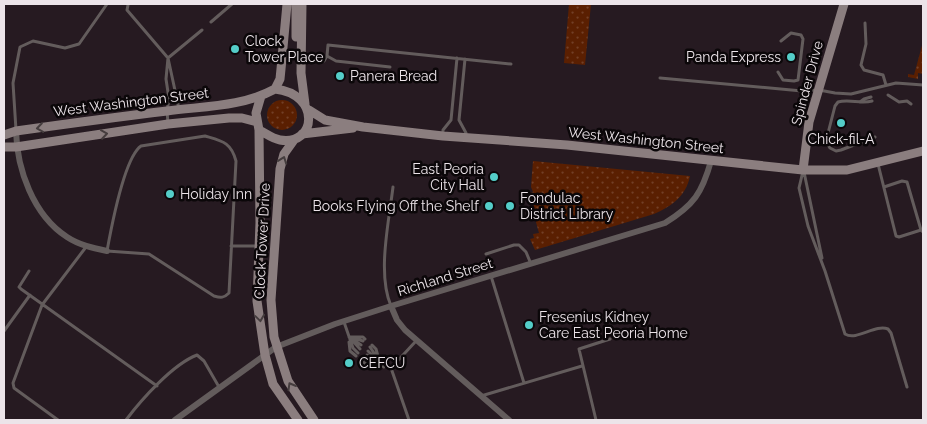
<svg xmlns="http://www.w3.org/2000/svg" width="927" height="424" font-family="Raleway,sans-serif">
	<defs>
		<pattern id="park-dots" width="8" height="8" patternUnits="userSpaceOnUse" patternTransform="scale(1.25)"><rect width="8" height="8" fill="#5a1f01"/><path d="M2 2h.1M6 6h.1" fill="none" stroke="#723f26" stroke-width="1.8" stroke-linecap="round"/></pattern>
	</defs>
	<rect width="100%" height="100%" fill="#261a21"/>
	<path fill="url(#park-dots)" d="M569 4H591L585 65 564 63Z
		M923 42V74L918 73V79L908 77V74L914 75Z
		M267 115a15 15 0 1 1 30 0a15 15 0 1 1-30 0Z
		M533 161 690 176C686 196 672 206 654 214L535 250 530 239 534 238 533 234 539 233 534 215 536 214 530 193 533 192 531 187Z"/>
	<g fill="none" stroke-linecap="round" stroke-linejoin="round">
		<path stroke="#635c5c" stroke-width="3" d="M128 5 127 10 168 58 202 30
			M211 22 232 4
			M865 23 866 44 861 65 864 70 883 75 886 85
			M327 56 336 61 390 67
			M465 59 459 120 466 133 465 137
			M324 61 327 56 328 45 511 64
			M778 72 783 80 794 81 798 80 803 39 801 35 791 33 781 41
			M660 78 802 91 819 90 835 93 851 94 896 83 923 85
			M888 95 899 102 907 101 911 104
			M872 101C861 104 849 99 838 102L835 106 827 137V143L830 148 836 151 841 150 875 137
			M860 102 864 99 871 97
			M168 123 167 111 169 99 166 79 168 58 179 109
			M16 130 13 83 20 47 33 41 65 48 79 44 107 4
			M443 135V130L451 120 457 58
			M205 136C222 141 231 142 236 161L229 293C224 298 221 298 214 296L149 254 107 251C111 229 124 158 141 146Z
			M878 164 896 236 899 237 921 230 923 232
			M803 171 799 188 808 226 825 271 845 334C857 341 875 324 888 329L891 333 907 387
			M804 172 822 258
			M884 187 902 181 907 182 921 230
			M231 246H258
			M486 254 514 245H519L526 252 531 264
			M29 271 19 287 21 289 157 386
			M491 276 524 383
			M391 306C377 274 389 221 393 187
			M344 322 353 348 358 353
			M4 331 30 295
			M349 337H363L365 339
			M351 338 361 345
			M354 338 363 341
			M351 339 360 349
			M349 342 350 351 356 356
			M372 345 376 349 380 364
			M370 347 376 356
			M368 351 376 359
			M367 355 384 367
			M365 359 369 363H377
			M363 362 368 366 379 364
			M481 396 582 366
			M58 420 14 388 13 383 42 305 86 247
			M126 420C141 400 173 364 197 355L204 361 219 387
			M409 420 391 368 416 341
			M596 420 579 349 610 339"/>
		<path stroke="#635c5c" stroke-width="6" d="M16 131C17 169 33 215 67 237 79 245 93 248 107 251
			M391 306 397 320 405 330 509 420
			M175 420 276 347 335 324 391 306 665 223C694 205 702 193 711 161"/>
		<path stroke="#8b7e7f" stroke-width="9" d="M296 4V37
			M302 4 301 73 305 104
			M275 89 280 79 281 69 287 4
			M309 110 325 120 363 127 443 136 567 145 803 170H847L923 151
			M259 130 260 223 257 301 265 355 273 384 298 420
			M302 134 353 128
			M4 135 16 131C66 124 117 117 167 111 204 106 242 107 275 89 321 94 317 146 280 140 273 139 265 133 259 130L256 113 261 96
			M294 140 284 154 280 169 271 300 274 337 288 381 314 420
			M4 147H16L168 124 229 118H242L257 122
			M803 170 809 122 844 4"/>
	</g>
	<defs><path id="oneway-chevron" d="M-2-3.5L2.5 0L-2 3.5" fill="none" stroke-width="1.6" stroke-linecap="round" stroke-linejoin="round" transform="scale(1.25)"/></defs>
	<g stroke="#453d3e">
		<use href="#oneway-chevron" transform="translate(40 128) rotate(172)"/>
		<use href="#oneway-chevron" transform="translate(104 134) rotate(-8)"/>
		<use href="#oneway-chevron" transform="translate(283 160) rotate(-70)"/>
		<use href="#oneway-chevron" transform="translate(260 318) rotate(82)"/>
		<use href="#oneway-chevron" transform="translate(291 386) rotate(-120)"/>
	</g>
	<g fill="#54cdc8" stroke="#0b0709" stroke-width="2">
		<circle cx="235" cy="49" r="5"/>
		<circle cx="791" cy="57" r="5"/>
		<circle cx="340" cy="76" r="5"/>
		<circle cx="841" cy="123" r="5"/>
		<circle cx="494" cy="177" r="5"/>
		<circle cx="170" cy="194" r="5"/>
		<circle cx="489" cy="206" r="5"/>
		<circle cx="510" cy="206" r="5"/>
		<circle cx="529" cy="325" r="5"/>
		<circle cx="349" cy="363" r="5"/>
	</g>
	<g text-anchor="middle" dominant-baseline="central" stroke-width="5" stroke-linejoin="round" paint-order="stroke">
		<g font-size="14" fill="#ece4e9" stroke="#0b0709" text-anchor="start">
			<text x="245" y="41">Clock<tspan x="245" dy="16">Tower Place</tspan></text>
			<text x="781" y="57" text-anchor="end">Panda Express</text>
			<text x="350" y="76">Panera Bread</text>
			<text x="841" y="139" text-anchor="middle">Chick-fil-A</text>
			<text x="484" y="169" text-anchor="end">East Peoria<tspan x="484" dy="16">City Hall</tspan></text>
			<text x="180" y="194">Holiday Inn</text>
			<text x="520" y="198">Fondulac<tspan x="520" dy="16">District Library</tspan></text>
			<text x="479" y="206" text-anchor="end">Books Flying Off the Shelf</text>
			<text x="539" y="317">Fresenius Kidney<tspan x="539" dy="16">Care East Peoria Home</tspan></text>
			<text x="359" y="363">CEFCU</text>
		</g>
		<g font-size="14" fill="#ece4e9" stroke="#0b0709">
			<text transform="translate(807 83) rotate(-75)">Spinder Drive</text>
			<text transform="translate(131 102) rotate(-7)">West Washington Street</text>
			<text transform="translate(646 140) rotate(6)">West Washington Street</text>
			<text transform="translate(262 241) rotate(-87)">Clock Tower Drive</text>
			<text transform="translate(445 277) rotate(-17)">Richland Street</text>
		</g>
	</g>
	<rect width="927" height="424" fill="none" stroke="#ece4e9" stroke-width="10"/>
</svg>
